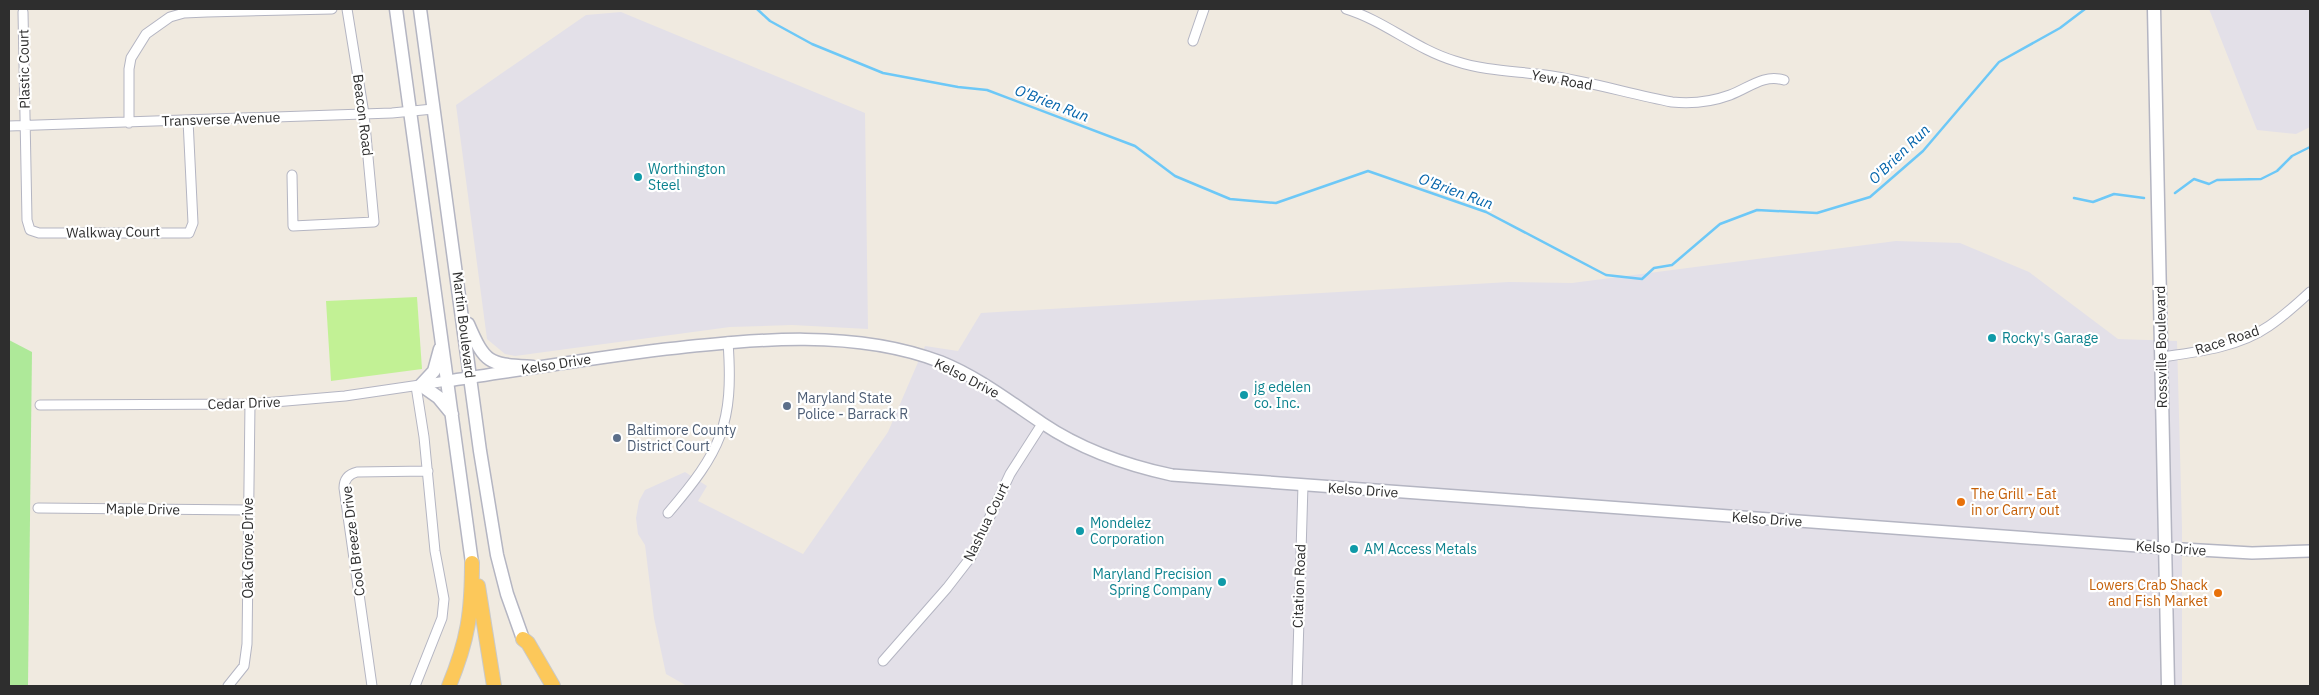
<svg xmlns="http://www.w3.org/2000/svg" width="2319" height="695" font-family="'IBM Plex Sans',sans-serif">
	<rect width="100%" height="100%" fill="#f0eae0"/>
	<path fill="#e3e0e8" d="M2209,9H2310V127L2296,134L2257,130Z
		M621,12L865,113L868,329L792,325L730,327L515,356L505,354L487,339L456,105L586,15Z
		M1896,241L1960,243L2029,272L2118,339L2177,341L2182,527V686H687L666,674L654,618L645,545L638,534L636,518L639,501L645,490L685,472L707,486L698,501L803,554L888,432L925,346L958,351L981,313L1509,282L1572,283Z"/>
	<path fill="#aee999" d="M9,340L32,352L28,686H9Z"/>
	<path fill="#c2f195" d="M417,297L422,369L331,381L326,301Z"/>
	<g fill="none" stroke-linecap="round" stroke-linejoin="round">
		<path stroke="#6dc8f7" stroke-width="2.5" d="M757,9L770,21L812,44L883,73L958,87L987,90L1135,146L1175,176L1230,199L1276,203L1368,171L1486,212L1606,275L1642,279L1654,268L1672,265L1720,224L1757,210L1817,213L1870,197L1923,151L1999,62L2060,28L2085,9
			M2175,193L2194,179L2209,184L2217,180L2261,179L2277,171L2292,156L2310,147
			M2074,198L2093,202L2114,194L2144,198"/>
		<defs>
			<path id="minor" d="M1346,9C1385,21 1415,49 1455,61C1485,71 1515,71 1545,75C1588,81 1630,94 1672,102C1692,104 1711,102 1730,95C1749,88 1763,74 1784,80
				M23,12L27,220L30,230L39,233H189L193,223L188,120
				M1193,41L1204,9
				M129,123V69L131,58L146,34L170,17L184,13L207,12L332,9
				M9,126L392,113L433,109
				M292,175L293,226L374,222L364,114L347,9
				M2162,357C2197,352 2239,347 2269,326C2284,316 2297,304 2310,292
				M40,405L250,404L345,396L447,381
				M38,508L248,510
				M668,513C721,451 734,425 728,342
				M883,661L947,588L971,557L1010,474L1042,424
				M228,686L244,666L247,644L250,404
				M372,686L344,488C344,479 349,474 357,472L428,471
				M415,686L442,618L444,599L435,551L424,437L416,386
				M1297,686L1303,485"/>
			<path id="tertiary" d="M447,381C520,370 593,358 666,349C756,339 855,329 941,362C978,377 1009,401 1042,423C1082,450 1125,465 1172,475L2165,548L2252,553L2310,551"/>
			<path id="secondary" d="M396,9L472,563
				M420,9L480,451L497,555L507,594L523,639
				M2154,9L2168,686
				M468,324C486,366 490,364 533,367
				M440,349L434,371L421,385L438,397L452,414"/>
			<path id="trunk" d="M478,586L494,686
				M523,639L528,643L553,686
				M449,686C468,640 472,612 472,563"/>
		</defs>
		<use href="#minor" stroke="#b4b5c2" stroke-width="11"/>
		<use href="#tertiary" stroke="#b4b5c2" stroke-width="14"/>
		<use href="#secondary" stroke="#b4b5c2" stroke-width="15"/>
		<use href="#trunk" stroke="#c9c9c9" stroke-width="16"/>
		<use href="#minor" stroke="#fff" stroke-width="9"/>
		<use href="#tertiary" stroke="#fff" stroke-width="11"/>
		<use href="#secondary" stroke="#fff" stroke-width="12"/>
		<use href="#trunk" stroke="#fcc85a" stroke-width="14"/>
	</g>
	<g fill="#0f9aa8" stroke="#fff" stroke-width="2">
		<circle cx="638" cy="177" r="5"/>
		<circle cx="1992" cy="338" r="5"/>
		<circle cx="1244" cy="395" r="5"/>
		<circle cx="1080" cy="531" r="5"/>
		<circle cx="1354" cy="549" r="5"/>
		<circle cx="1222" cy="582" r="5"/>
	</g>
	<g fill="#5c6f8a" stroke="#fff" stroke-width="2">
		<circle cx="787" cy="406" r="5"/>
		<circle cx="617" cy="438" r="5"/>
	</g>
	<g fill="#e8710a" stroke="#fff" stroke-width="2">
		<circle cx="1961" cy="502" r="5"/>
		<circle cx="2218" cy="593" r="5"/>
	</g>
	<g text-anchor="middle" dominant-baseline="central" stroke-width="4.5" stroke-linejoin="round" paint-order="stroke">
		<g font-size="14" fill="#2e2e2e" stroke="#fff">
			<text transform="translate(24 69) rotate(-91)">Plastic Court</text>
			<text transform="translate(1562 80) rotate(10)">Yew Road</text>
			<text transform="translate(363 115) rotate(83)">Beacon Road</text>
			<text transform="translate(221 119) rotate(-2)">Transverse Avenue</text>
			<text transform="translate(113 232) rotate(-1)">Walkway Court</text>
			<text transform="translate(464 325) rotate(83)">Martin Boulevard</text>
			<text transform="translate(2227 340) rotate(-18)">Race Road</text>
			<text transform="translate(2161 347) rotate(-91)">Rossville Boulevard</text>
			<text transform="translate(556 364) rotate(-9)">Kelso Drive</text>
			<text transform="translate(967 378) rotate(27)">Kelso Drive</text>
			<text transform="translate(244 403) rotate(-2)">Cedar Drive</text>
			<text transform="translate(1363 490) rotate(4)">Kelso Drive</text>
			<text transform="translate(143 509) rotate(1)">Maple Drive</text>
			<text transform="translate(1767 519) rotate(4)">Kelso Drive</text>
			<text transform="translate(986 522) rotate(-64)">Nashua Court</text>
			<text transform="translate(353 541) rotate(-97)">Cool Breeze Drive</text>
			<text transform="translate(248 548) rotate(-90)">Oak Grove Drive</text>
			<text transform="translate(2171 548) rotate(4)">Kelso Drive</text>
			<text transform="translate(1299 586) rotate(-88)">Citation Road</text>
		</g>
		<g font-size="14" fill="#0d838f" stroke="#fff" text-anchor="start">
			<text x="648" y="169">Worthington<tspan x="648" dy="16">Steel</tspan></text>
			<text x="2002" y="338">Rocky's Garage</text>
			<text x="1254" y="387">jg edelen<tspan x="1254" dy="16">co. Inc.</tspan></text>
			<text x="1090" y="523">Mondelez<tspan x="1090" dy="16">Corporation</tspan></text>
			<text x="1364" y="549">AM Access Metals</text>
			<text x="1212" y="574" text-anchor="end">Maryland Precision<tspan x="1212" dy="16">Spring Company</tspan></text>
		</g>
		<g font-size="14" fill="#4e5e75" stroke="#fff" text-anchor="start">
			<text x="797" y="398">Maryland State<tspan x="797" dy="16">Police - Barrack R</tspan></text>
			<text x="627" y="430">Baltimore County<tspan x="627" dy="16">District Court</tspan></text>
		</g>
		<g font-size="14" fill="#c56008" stroke="#fff" text-anchor="start">
			<text x="1971" y="494">The Grill - Eat<tspan x="1971" dy="16">in or Carry out</tspan></text>
			<text x="2208" y="585" text-anchor="end">Lowers Crab Shack<tspan x="2208" dy="16">and Fish Market</tspan></text>
		</g>
		<g font-size="15" font-style="italic" fill="#0464ab" stroke="#fff">
			<text transform="translate(1052 103) rotate(21)">O'Brien Run</text>
			<text transform="translate(1899 154) rotate(-44)">O'Brien Run</text>
			<text transform="translate(1456 191) rotate(20)">O'Brien Run</text>
		</g>
	</g>
	<rect width="2319" height="695" fill="none" stroke="#2e2e2e" stroke-width="20"/>
</svg>
